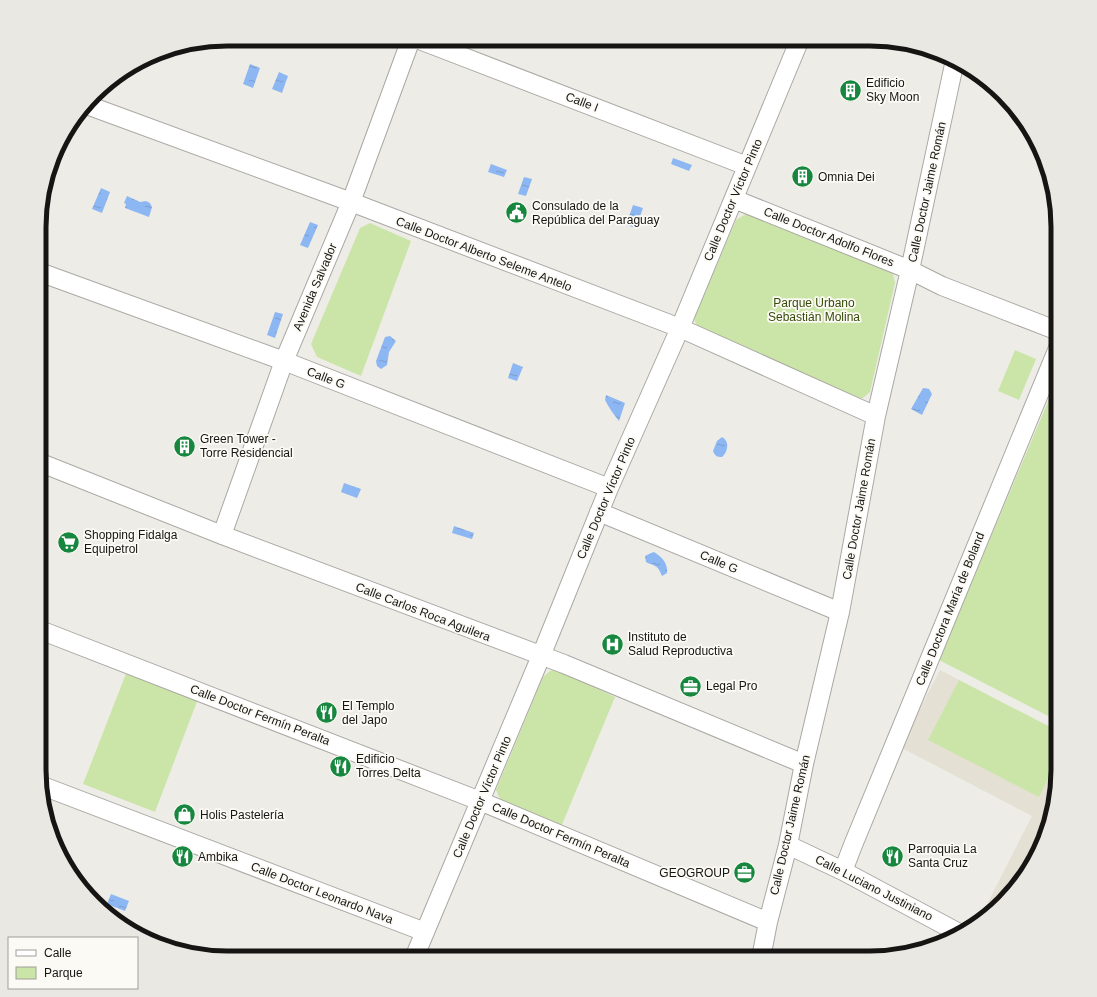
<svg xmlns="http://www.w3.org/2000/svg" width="1097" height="997" font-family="Arial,sans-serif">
	<defs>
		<pattern id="water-ripples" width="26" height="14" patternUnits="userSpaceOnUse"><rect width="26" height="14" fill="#8db7f2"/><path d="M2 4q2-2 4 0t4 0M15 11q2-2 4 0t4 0" fill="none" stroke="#799ccf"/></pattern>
	</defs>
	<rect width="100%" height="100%" fill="#eeece7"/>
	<path fill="#e5e0d4" d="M940,670L1058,732V770L1039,853L994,911L990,914L984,910L1032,816L900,747Z"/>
	<path fill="#cbe5a8" d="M750,214L889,270L893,274L895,283L870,392L863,398L855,399L697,326L694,319L736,220L744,215Z
		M370,223L411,241L361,376L317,357L311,344L360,228Z
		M1015,350L1036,359L1019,400L998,391Z
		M1058,378V721L939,660Z
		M556,669L615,697L561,827L504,802L499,797L496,790L543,677L550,671Z
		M127,671L198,699L155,812L83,784Z
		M959,680L1058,731V759L1039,797L928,740Z"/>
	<path fill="url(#water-ripples)" d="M250,64L260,68L253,88L243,84Z
		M279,72L288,76L282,93L272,89Z
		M673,158L692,165L689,171L671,164Z
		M491,164L507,170L504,177L488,172Z
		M524,177L532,179L526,196L518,194Z
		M101,188L110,192L102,213L92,209Z
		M127,196L140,202L146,201L150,203L152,207L149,217L125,208L126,204L124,203Z
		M633,205L643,208L636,228L626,225Z
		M310,222L318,225L308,248L300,245Z
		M275,312L283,314L275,338L267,335Z
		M390,336L396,341L389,352L387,365L381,369L377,366L376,361L385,337Z
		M513,363L523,367L517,381L508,378Z
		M923,388L929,389L932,394L922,415L911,409Z
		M606,395L625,403L619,421C614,415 609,408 605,400Z
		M722,437C730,441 728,452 722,457C717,457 715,456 713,451L717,441Z
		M344,483L361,489L357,498L341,492Z
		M454,526L474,533L472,539L452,533Z
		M654,552C662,557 668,563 667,573L662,576C660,572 659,568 655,566C652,564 649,564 646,562L645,556L651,553Z
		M111,894L129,901L125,911L107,904Z"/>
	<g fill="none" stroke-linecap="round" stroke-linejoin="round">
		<defs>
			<path id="minor" d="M417,39L747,166
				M87,105L351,202L680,328L876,416
				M734,199L910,270L942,286L1058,331
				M42,273L284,361L609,488
				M41,463L222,535L564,664L804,764
				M599,512L840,612
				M222,535L284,361L351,202L411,39
				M40,630L480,801L768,922
				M40,785L425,932
				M788,845L843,871L959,933
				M843,871L853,845L1058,348
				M414,958L541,656L609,488L680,328L800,39
				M761,958L768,922L788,845L804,764L840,612L876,416L910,270L955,60"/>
		</defs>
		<use href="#minor" stroke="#aaa8a3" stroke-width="20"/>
		<use href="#minor" stroke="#fff" stroke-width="18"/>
	</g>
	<defs>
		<symbol id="building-disc" viewBox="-11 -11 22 22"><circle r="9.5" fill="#17863e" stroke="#fcfaf4"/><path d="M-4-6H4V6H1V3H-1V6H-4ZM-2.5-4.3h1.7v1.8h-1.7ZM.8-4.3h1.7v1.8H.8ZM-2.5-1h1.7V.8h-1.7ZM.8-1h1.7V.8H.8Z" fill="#fff"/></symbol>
		<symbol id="civic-disc" viewBox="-11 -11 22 22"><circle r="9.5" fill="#17863e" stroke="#fcfaf4"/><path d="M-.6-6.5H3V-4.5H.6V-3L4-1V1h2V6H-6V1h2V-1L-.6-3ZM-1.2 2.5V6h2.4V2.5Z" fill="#fff"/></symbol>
		<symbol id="supermarket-disc" viewBox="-11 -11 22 22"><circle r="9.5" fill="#17863e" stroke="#fcfaf4"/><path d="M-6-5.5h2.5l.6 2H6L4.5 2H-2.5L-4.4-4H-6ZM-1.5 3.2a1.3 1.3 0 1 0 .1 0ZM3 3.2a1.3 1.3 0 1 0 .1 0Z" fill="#fff"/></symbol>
		<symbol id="hospital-disc" viewBox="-11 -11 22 22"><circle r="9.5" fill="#17863e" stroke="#fcfaf4"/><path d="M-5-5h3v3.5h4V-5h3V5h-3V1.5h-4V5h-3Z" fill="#fff"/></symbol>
		<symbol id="office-disc" viewBox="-11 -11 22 22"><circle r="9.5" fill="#17863e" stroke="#fcfaf4"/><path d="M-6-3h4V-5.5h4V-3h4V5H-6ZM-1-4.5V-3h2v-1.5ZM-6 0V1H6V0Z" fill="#fff"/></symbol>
		<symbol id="restaurant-disc" viewBox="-11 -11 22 22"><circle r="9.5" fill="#17863e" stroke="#fcfaf4"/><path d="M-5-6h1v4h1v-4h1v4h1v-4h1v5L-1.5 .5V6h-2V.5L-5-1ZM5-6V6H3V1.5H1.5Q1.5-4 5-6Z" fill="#fff"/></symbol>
		<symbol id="shop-disc" viewBox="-11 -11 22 22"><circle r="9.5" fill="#17863e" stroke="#fcfaf4"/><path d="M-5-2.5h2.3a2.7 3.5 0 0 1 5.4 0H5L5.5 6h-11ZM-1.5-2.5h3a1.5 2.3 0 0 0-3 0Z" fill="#fff"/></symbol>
	</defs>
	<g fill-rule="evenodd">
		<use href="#building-disc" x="838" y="78" width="25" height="25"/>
		<use href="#building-disc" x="790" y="164" width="25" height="25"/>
		<use href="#civic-disc" x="504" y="200" width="25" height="25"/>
		<use href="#building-disc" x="172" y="434" width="25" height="25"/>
		<use href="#supermarket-disc" x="56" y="530" width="25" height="25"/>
		<use href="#hospital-disc" x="600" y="632" width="25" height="25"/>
		<use href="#office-disc" x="678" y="674" width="25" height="25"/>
		<use href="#restaurant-disc" x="314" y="700" width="25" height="25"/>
		<use href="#restaurant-disc" x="328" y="754" width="25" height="25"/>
		<use href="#shop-disc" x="172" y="802" width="25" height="25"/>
		<use href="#restaurant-disc" x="880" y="844" width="25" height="25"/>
		<use href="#restaurant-disc" x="170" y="844" width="25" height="25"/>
		<use href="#office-disc" x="732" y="860" width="25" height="25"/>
	</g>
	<g text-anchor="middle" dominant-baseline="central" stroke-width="3.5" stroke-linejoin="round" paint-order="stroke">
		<g font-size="12" fill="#161513" stroke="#fcfaf4" text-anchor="start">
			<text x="866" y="83">Edificio<tspan x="866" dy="14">Sky Moon</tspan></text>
			<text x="818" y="177">Omnia Dei</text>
			<text x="532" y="206">Consulado de la<tspan x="532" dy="14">República del Paraguay</tspan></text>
			<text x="200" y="439">Green Tower -<tspan x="200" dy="14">Torre Residencial</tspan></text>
			<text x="84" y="535">Shopping Fidalga<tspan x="84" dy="14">Equipetrol</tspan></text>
			<text x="628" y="637">Instituto de<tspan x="628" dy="14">Salud Reproductiva</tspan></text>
			<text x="706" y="686">Legal Pro</text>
			<text x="342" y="706">El Templo<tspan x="342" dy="14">del Japo</tspan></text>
			<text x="356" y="759">Edificio<tspan x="356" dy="14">Torres Delta</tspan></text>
			<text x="200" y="815">Holis Pastelería</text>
			<text x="908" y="849">Parroquia La<tspan x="908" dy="14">Santa Cruz</tspan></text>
			<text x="198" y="857">Ambika</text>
			<text x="730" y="873" text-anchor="end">GEOGROUP</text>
		</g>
		<g font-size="12" fill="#161513" stroke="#fcfaf4">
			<text transform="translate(582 102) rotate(21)">Calle I</text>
			<text transform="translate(927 192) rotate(-78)">Calle Doctor Jaime Román</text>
			<text transform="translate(733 200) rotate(-67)">Calle Doctor Víctor Pinto</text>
			<text transform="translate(829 237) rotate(22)">Calle Doctor Adolfo Flores</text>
			<text transform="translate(484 254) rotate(21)">Calle Doctor Alberto Seleme Antelo</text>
			<text transform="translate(315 287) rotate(-67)">Avenida Salvador</text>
			<text transform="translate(326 378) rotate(21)">Calle G</text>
			<text transform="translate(606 498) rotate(-67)">Calle Doctor Víctor Pinto</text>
			<text transform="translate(859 509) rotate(-80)">Calle Doctor Jaime Román</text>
			<text transform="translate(719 562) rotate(23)">Calle G</text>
			<text transform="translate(950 609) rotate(-68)">Calle Doctora María de Boland</text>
			<text transform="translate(423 612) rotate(21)">Calle Carlos Roca Aguilera</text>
			<text transform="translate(260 715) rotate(21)">Calle Doctor Fermín Peralta</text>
			<text transform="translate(482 797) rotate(-67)">Calle Doctor Víctor Pinto</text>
			<text transform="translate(790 825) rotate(-77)">Calle Doctor Jaime Román</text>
			<text transform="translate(561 835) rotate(23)">Calle Doctor Fermín Peralta</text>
			<text transform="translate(874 888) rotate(27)">Calle Luciano Justiniano</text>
			<text transform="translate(322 893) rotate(21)">Calle Doctor Leonardo Nava</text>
		</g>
		<g font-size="12" fill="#364b0a" stroke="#fcfaf4">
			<text x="814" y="303">Parque Urbano<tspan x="814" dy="14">Sebastián Molina</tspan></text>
		</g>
	</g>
	<path d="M0 0H1097V997H0ZM227 46H870A181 181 0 0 1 1051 227V770A181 181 0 0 1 870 951H227A181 181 0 0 1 46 770V227A181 181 0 0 1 227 46Z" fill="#eae8e2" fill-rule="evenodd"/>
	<path fill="none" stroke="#161513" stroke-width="5" d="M227 46H870A181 181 0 0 1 1051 227V770A181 181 0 0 1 870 951H227A181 181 0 0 1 46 770V227A181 181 0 0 1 227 46Z"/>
	<rect x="8" y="937" width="130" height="52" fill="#fcfaf4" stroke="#a09e9a"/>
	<rect x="16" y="950" width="20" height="6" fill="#ffffff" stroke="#a09e9a"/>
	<text x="44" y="957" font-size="12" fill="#161513">Calle</text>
	<rect x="16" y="967" width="20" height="12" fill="#cbe5a8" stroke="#a09e9a"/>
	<text x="44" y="977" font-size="12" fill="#161513">Parque</text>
</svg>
